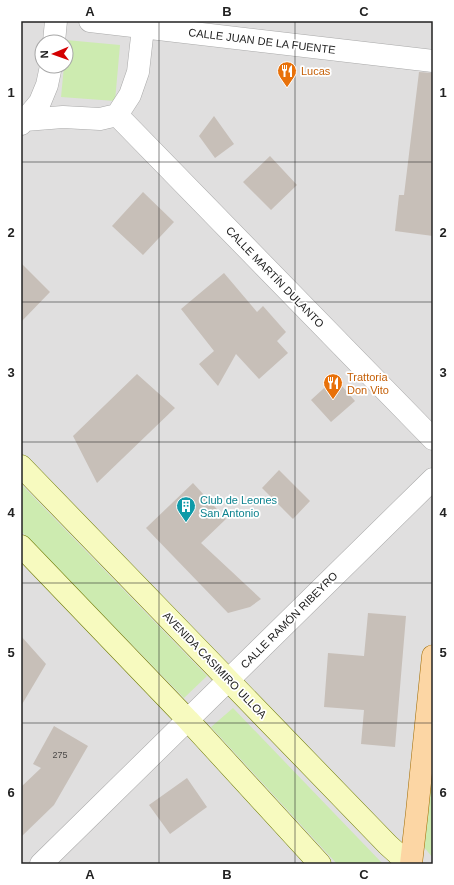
<svg xmlns="http://www.w3.org/2000/svg" width="454" height="885" font-family="Helvetica,sans-serif">
	<rect width="100%" height="100%" fill="#f2efe9"/>
	<path fill="#e0dfdf" fill-rule="evenodd" d="M21,21H433V864H21ZM42,42H66V66H42Z"/>
	<path fill="#cdebb0" d="M66,40L120,45L115,101L61,97L64,66H66Z
		M21,484L207,676L184,698L21,531Z
		M233,708L383,864H337L211,727Z
		M433,755V858L423,846Z"/>
	<path fill="#c7bfb8" d="M419,72L433,73V236L395,231L399,195H404Z
		M214,116L234,144L215,158L199,136Z
		M270,156L297,185L271,210L243,182Z
		M143,192L174,222L143,255L112,226Z
		M21,263L50,292L21,322Z
		M224,273L257,312L263,306L286,332L277,341L288,353L259,379L236,354L218,386L199,364L214,351L181,309Z
		M137,374L175,408L97,483L73,436Z
		M335,378L355,401L331,422L311,400Z
		M279,470L310,501L293,519L262,488Z
		M193,483L226,519L201,543L261,599L250,607L228,613L146,528Z
		M368,613L406,616L395,747L361,744L364,710L324,707L328,653L364,656Z
		M21,636L46,664L21,706Z
		M54,726L88,746L54,805L21,837V787L41,768L33,764Z
		M187,778L207,807L170,834L149,805Z"/>
	<g fill="none" stroke-linecap="round" stroke-linejoin="round">
		<defs>
			<path id="street" d="M90,21L433,61
				M54,42L56,21
				M117,115L433,439
				M25,120L63,117L100,119L117,115L130,95L138,72L143,28
				M21,124L25,120L40,102L47,85L51,66
				M41,864L433,479"/>
			<path id="secondary" d="M21,466L388,845L409,864
				M21,546L188,720L320,864"/>
			<path id="primary" d="M411,864L417,812L433,656"/>
		</defs>
		<use href="#street" stroke="#a9a9a9" stroke-width="23"/>
		<use href="#secondary" stroke="#707d05" stroke-width="23"/>
		<use href="#primary" stroke="#a06b00" stroke-width="23"/>
		<use href="#street" stroke="#fff" stroke-width="22"/>
		<use href="#secondary" stroke="#f7fabf" stroke-width="22"/>
		<use href="#primary" stroke="#fcd6a4" stroke-width="22"/>
	</g>
	<path fill="none" stroke="#222" stroke-width="1" stroke-opacity="0.55" d="M159,21V864M295,21V864M21,162H433M21,302H433M21,442H433M21,583H433M21,723H433"/>
	<defs>
		<symbol id="restaurant-pin" viewBox="-11 -11 22 30"><path d="M0 17L-7.5 6A9.5 9.5 0 1 1 7.5 6Z" fill="#e8710a" stroke="#fff"/><path d="M-5-6h1v4h1v-4h1v4h1v-4h1v5L-1.5 .5V6h-2V.5L-5-1ZM5-6V6H3V1.5H1.5Q1.5-4 5-6Z" fill="#fff"/></symbol>
		<symbol id="building-pin" viewBox="-11 -11 22 30"><path d="M0 17L-7.5 6A9.5 9.5 0 1 1 7.5 6Z" fill="#0f9aa8" stroke="#fff"/><path d="M-4-6H4V6H1V3H-1V6H-4ZM-2.5-4.3h1.7v1.8h-1.7ZM.8-4.3h1.7v1.8H.8ZM-2.5-1h1.7V.8h-1.7ZM.8-1h1.7V.8H.8Z" fill="#fff"/></symbol>
	</defs>
	<g fill-rule="evenodd">
		<use href="#restaurant-pin" x="276" y="60" width="22" height="30"/>
		<use href="#restaurant-pin" x="322" y="372" width="22" height="30"/>
		<use href="#building-pin" x="175" y="495" width="22" height="30"/>
	</g>
	<g text-anchor="middle" dominant-baseline="central" stroke-width="3.5" stroke-linejoin="round" paint-order="stroke">
		<g font-size="9" fill="#4b4948">
			<text x="60" y="755">275</text>
		</g>
		<g font-size="11" fill="#222" stroke="#fff">
			<text transform="translate(262 41) rotate(7)">CALLE JUAN DE LA FUENTE</text>
			<text transform="translate(275 277) rotate(46)">CALLE MARTÍN DULANTO</text>
			<text transform="translate(289 620) rotate(-45)">CALLE RAMÓN RIBEYRO</text>
			<text transform="translate(215 665) rotate(46)">AVENIDA CASIMIRO ULLOA</text>
		</g>
		<g font-size="11" fill="#c56008" stroke="#fff" text-anchor="start">
			<text x="301" y="71">Lucas</text>
			<text x="347" y="377">Trattoria<tspan x="347" dy="13">Don Vito</tspan></text>
		</g>
		<g font-size="11" fill="#0d838f" stroke="#fff" text-anchor="start">
			<text x="200" y="500">Club de Leones<tspan x="200" dy="13">San Antonio</tspan></text>
		</g>
	</g>
	<rect width="454" height="885" fill="none" stroke="#ffffff" stroke-width="44"/>
	<g transform="translate(54 54) rotate(268)"><circle r="19" fill="#ffffff" stroke="#a7a7a7"/>
	<path d="M0-3L7 15L0 10L-7 15Z" fill="#d40000"/>
	<text y="-6" font-size="11" font-weight="bold" text-anchor="middle" fill="#222222">N</text>
	</g>
	<rect x="22" y="22" width="410" height="841" fill="none" stroke="#222" stroke-width="1.5"/>
	<g font-size="13" text-anchor="middle" font-weight="bold" fill="#222">
		<text x="90" y="16">A</text>
		<text x="227" y="16">B</text>
		<text x="364" y="16">C</text>
		<text x="11" y="97">1</text>
		<text x="443" y="97">1</text>
		<text x="11" y="237">2</text>
		<text x="443" y="237">2</text>
		<text x="11" y="377">3</text>
		<text x="443" y="377">3</text>
		<text x="11" y="517">4</text>
		<text x="443" y="517">4</text>
		<text x="11" y="657">5</text>
		<text x="443" y="657">5</text>
		<text x="11" y="797">6</text>
		<text x="443" y="797">6</text>
		<text x="90" y="879">A</text>
		<text x="227" y="879">B</text>
		<text x="364" y="879">C</text>
	</g>
</svg>
